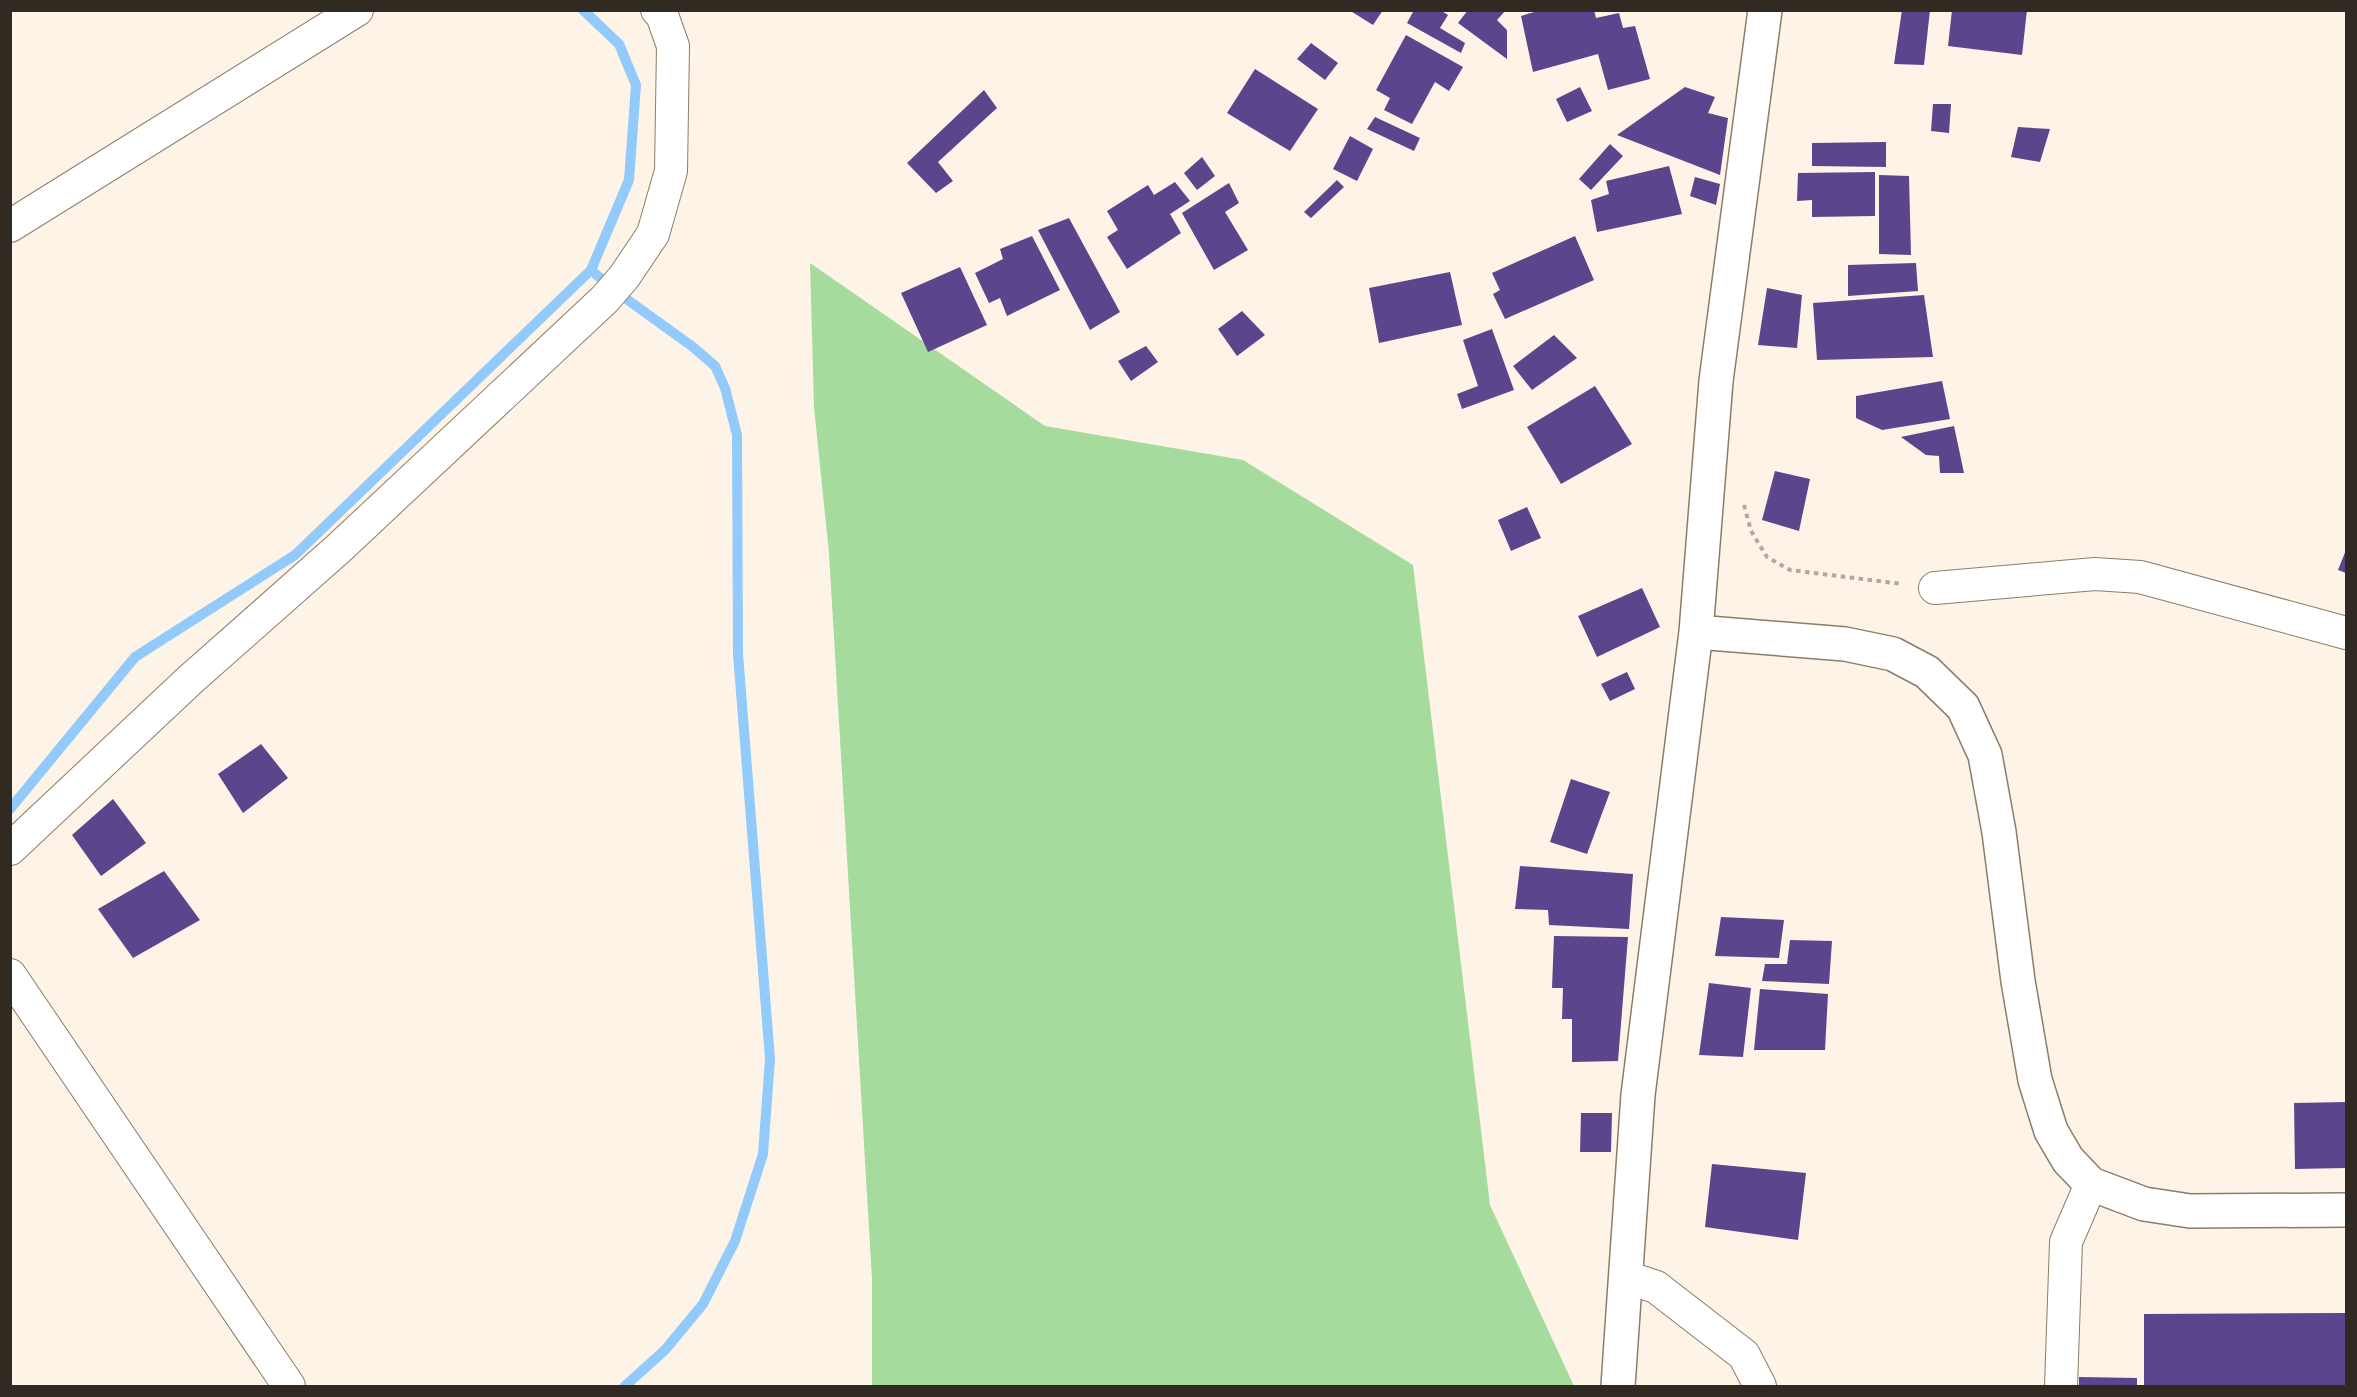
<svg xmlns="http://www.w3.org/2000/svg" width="2357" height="1397" font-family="Literata,serif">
	<rect width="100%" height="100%" fill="#fef3e7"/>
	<path fill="#a5db9c" d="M810,263L1045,426L1243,460L1413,565L1490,1205L1574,1386H872V1279L829,553L814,407Z"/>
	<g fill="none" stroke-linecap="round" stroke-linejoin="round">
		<path stroke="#92cafc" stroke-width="10" d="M591,270L614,290L693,347L715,366L725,388L737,435L738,654L770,1059L763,1154L735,1241L703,1304L665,1350L625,1386
			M10,809L135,657L295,555L591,270L629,180L636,85L619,44L583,10"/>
	</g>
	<path fill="#5b458c" d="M1349,10H1383L1373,25Z
		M1414,10H1440L1448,15L1440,28L1465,43L1461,53L1407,23Z
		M1468,10H1506L1497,20L1507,30V59L1458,23Z
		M1541,10H1594L1596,18L1619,13L1623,28L1635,26L1650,79L1608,90L1598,54L1533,72L1521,16Z
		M1902,10H1930L1924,65L1894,64Z
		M1952,10H2027L2022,55L1948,46Z
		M1406,35L1463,67L1449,91L1435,82L1412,124L1384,110L1390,98L1376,90Z
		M1311,43L1338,63L1325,80L1297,59Z
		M1255,69L1318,109L1290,151L1227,113Z
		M1580,87L1592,111L1567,122L1556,99Z
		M1685,87L1715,97L1708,113L1728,118L1720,175L1617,135Z
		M984,90L997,108L938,162L953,181L936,193L907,163Z
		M1933,104H1951L1949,133L1931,131Z
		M1375,117L1420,138L1414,151L1367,129Z
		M2018,127L2050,129L2040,162L2011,157Z
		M1350,136L1373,149L1357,181L1333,169Z
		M1886,142V167L1812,166V143Z
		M1610,144L1623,156L1591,190L1579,179Z
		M1202,157L1215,176L1197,190L1184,173Z
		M1669,166L1682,214L1597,232L1591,200L1609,194L1606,181Z
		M1875,172V216L1812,217V200L1797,201L1798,173Z
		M1879,175L1909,176L1911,255L1879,254Z
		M1695,177L1720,184L1716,205L1690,196Z
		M1337,180L1344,187L1311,218L1304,212Z
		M1175,182L1190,201L1170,214L1181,233L1127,269L1107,237L1118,230L1107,211L1148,185L1154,195Z
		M1229,183L1239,203L1225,212L1248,250L1214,270L1182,213Z
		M1069,218L1120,312L1090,330L1038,230Z
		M1032,236L1060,290L1007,316L1000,298L989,303L975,273L1003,259L1000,249Z
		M1575,236L1594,280L1505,319L1493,294L1500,290L1492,273Z
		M1916,263L1918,291L1848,296V265Z
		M960,267L987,325L928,352L901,293Z
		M1450,272L1462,325L1379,343L1369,288Z
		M1767,288L1802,295L1797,348L1758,345Z
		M1924,295L1933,357L1817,360L1813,303Z
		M1242,311L1265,335L1237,356L1218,329Z
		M1492,329L1514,390L1462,409L1457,394L1478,386L1463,340Z
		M1554,335L1577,358L1532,390L1513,366Z
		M1146,346L1158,362L1131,381L1118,361Z
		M1942,381L1950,419L1882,430L1856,418V396Z
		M1595,386L1632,444L1561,484L1527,427Z
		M1954,426L1964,473H1940L1939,456L1926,455L1901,437Z
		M1775,471L1810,479L1799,531L1762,520Z
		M1527,507L1541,538L1511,551L1498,520Z
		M2346,550V573L2338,570Z
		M1642,588L1660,627L1597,657L1578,616Z
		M1627,672L1635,689L1610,701L1601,684Z
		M261,744L288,778L243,813L218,774Z
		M1571,779L1610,792L1587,854L1550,842Z
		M113,799L146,843L101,876L72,835Z
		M1520,866L1633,874L1629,929L1549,925L1548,910L1515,909Z
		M164,871L200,920L133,958L98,909Z
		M1721,917L1784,920L1779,958L1715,956Z
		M1554,936L1628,937L1618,1061L1572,1062V1019H1562L1563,988H1552Z
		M1790,940L1832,941L1829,984L1762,981L1765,964H1787Z
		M1709,983L1751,988L1743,1057L1699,1055Z
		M1760,989L1828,994L1825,1050H1754Z
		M2346,1102V1168L2295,1169L2294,1103Z
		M1581,1113H1612L1611,1152H1580Z
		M1712,1164L1806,1173L1798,1240L1705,1227Z
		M2346,1313V1386H2144V1314Z
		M2079,1377L2137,1378V1386H2079Z"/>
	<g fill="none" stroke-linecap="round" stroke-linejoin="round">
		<defs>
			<path id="minor" d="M10,226L357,10
				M1935,588L2095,574L2140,577L2346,633
				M10,849L191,679L338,549L605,299L624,277L653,234L671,171L673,46L662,15L657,10
				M10,975L289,1386
				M1626,1277L1656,1287L1744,1355L1760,1386
				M2061,1386L2066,1242L2091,1184"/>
			<path id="tertiary" d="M1696,632L1845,644L1893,654L1927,672L1963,707L1985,755L1999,832L2018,981L2035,1080L2051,1131L2068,1160L2091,1184L2144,1204L2190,1211L2346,1210
				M1618,1386L1638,1095L1696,632L1716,381L1765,10"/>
		</defs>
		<use href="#minor" stroke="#8d7c6b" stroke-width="34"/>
		<use href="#tertiary" stroke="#8d7c6b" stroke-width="36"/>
		<path stroke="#b2a89e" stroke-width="4" stroke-dasharray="4.5 4.5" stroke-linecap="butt" d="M1744,505L1751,531L1767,557L1790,570L1902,584"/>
		<use href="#minor" stroke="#fff" stroke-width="32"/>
		<use href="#tertiary" stroke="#fff" stroke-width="33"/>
	</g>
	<rect width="2357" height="1397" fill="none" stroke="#312a23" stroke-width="24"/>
</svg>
